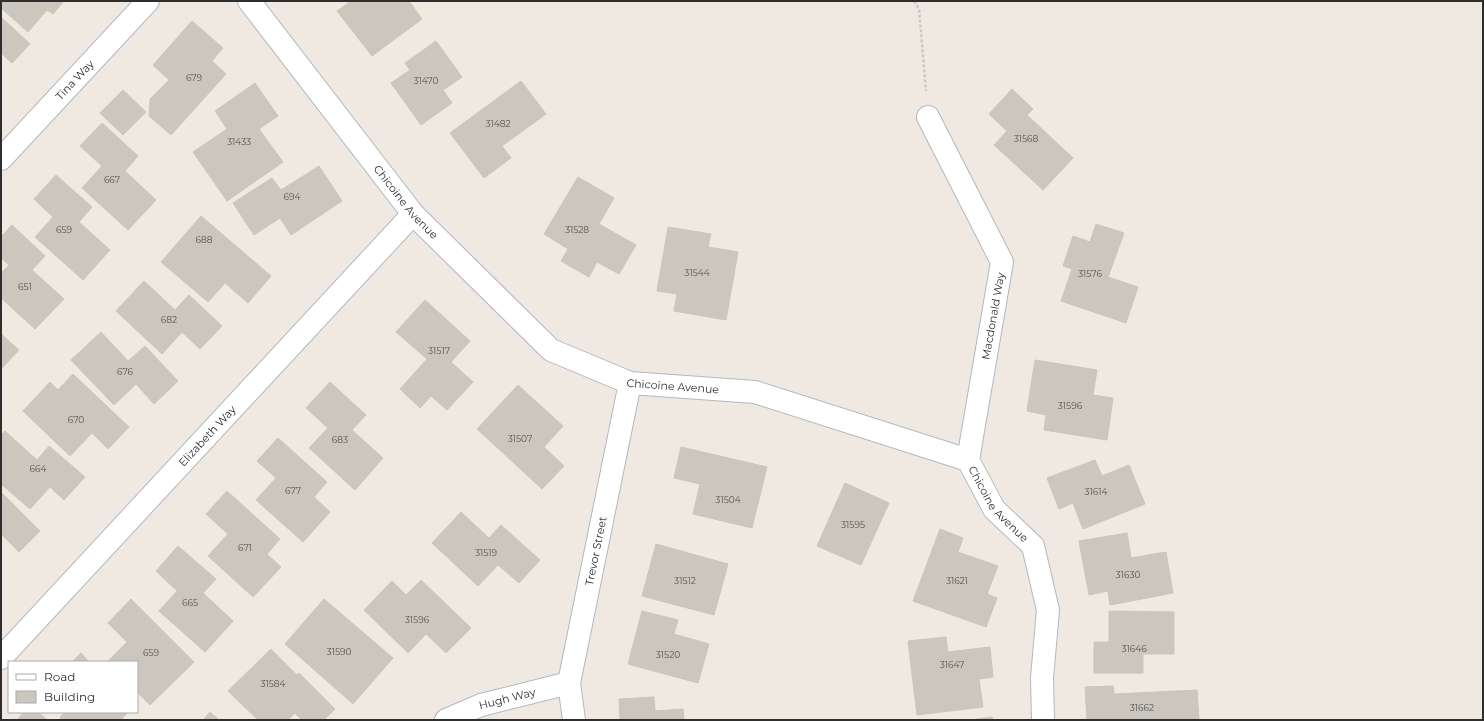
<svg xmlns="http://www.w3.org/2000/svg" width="1484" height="721" font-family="Montserrat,sans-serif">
	<rect width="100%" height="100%" fill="#efe9e1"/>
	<path fill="#cbc7bf" stroke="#cbc5ba" d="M1,1H64L53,14L47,10L28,32L1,8Z
		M351,1H409L422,19L372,56L337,11Z
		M1,17L30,44L12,63L1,53Z
		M192,21L223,48L212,61L226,74L171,135L149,116L150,99L169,80L153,65Z
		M436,41L462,77L443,90L452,103L421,125L391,83L410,70L405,63Z
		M521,81L546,114L502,146L511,158L484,178L450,133Z
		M255,83L278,116L259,129L283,162L227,201L193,152L227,129L215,111Z
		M1012,89L1033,109L1027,115L1073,158L1043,190L994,145L1007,131L989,114Z
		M123,90L146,112L123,135L100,113Z
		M102,123L138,156L125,171L156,200L128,230L82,188L102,166L80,146Z
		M319,166L342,201L291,235L280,218L254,235L233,203L272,178L281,190Z
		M56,175L92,207L79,222L110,250L83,280L35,237L53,217L34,199Z
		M578,177L614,198L599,224L636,245L619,274L597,262L589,277L561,261L568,249L544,234Z
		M201,216L271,276L248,303L225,283L208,302L161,262Z
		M1096,224L1124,233L1108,277L1138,287L1126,323L1061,301L1072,269L1063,266L1073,236L1090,242Z
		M12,225L45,256L32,270L64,299L35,329L1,298V273L9,265L1,258V237Z
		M668,227L711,234L708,247L738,252L726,320L674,311L677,294L657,291Z
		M144,281L175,310L189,295L222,326L200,349L182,332L162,354L116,311Z
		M425,300L470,341L451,362L473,382L447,410L431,396L420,408L400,389L427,359L396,332Z
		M101,332L128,361L145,346L178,381L154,404L136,384L114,405L71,360Z
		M1,334L19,350L1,369Z
		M1035,360L1097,370L1093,395L1113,398L1107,440L1044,430L1046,415L1027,411Z
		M73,374L129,427L108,449L92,433L70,456L23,411L50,382L58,390Z
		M330,382L366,415L352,430L383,458L355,490L309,448L328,428L306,408Z
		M518,385L563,426L544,447L564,466L542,489L477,429Z
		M5,431L37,460L49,446L85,477L64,500L50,487L30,509L1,484V435Z
		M278,438L327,482L314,497L330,512L303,542L256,500L276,478L257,461Z
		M681,447L767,467L752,528L693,514L700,484L674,478Z
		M1095,460L1102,476L1129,465L1145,504L1083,529L1073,503L1059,509L1047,478Z
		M845,483L889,503L861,565L817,546Z
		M227,491L280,539L267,554L281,567L253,597L208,556L228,534L206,514Z
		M1,492L40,531L19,552L1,534Z
		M461,512L489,538L501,525L540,560L519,583L498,565L478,586L432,543Z
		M940,529L963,538L958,552L998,566L987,594L997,598L986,627L913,601Z
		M1127,533L1131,558L1166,552L1173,593L1110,605L1108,591L1089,595L1079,541Z
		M656,544L728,564L714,615L642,596Z
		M178,546L216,579L203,593L233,621L205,652L159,611L177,591L156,571Z
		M421,580L471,628L446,653L426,634L408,653L364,610L392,581L406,595Z
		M131,599L194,662L150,705L137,692V662H107L127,642L108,623Z
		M324,599L393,658L353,704L285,644Z
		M642,611L678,620L674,634L709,644L698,683L628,664Z
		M1109,611L1174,612V654H1143V673H1094V642H1109Z
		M946,637L948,652L990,647L993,677L979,679L983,707L917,715L908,641Z
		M271,649L297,675L299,673L335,709L324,720H302L295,713L288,720H258L228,691Z
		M81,653L89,662H72Z
		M1113,686L1114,694L1197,690L1199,720H1087L1085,687Z
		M654,697L655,711L683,709L684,720H620L619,699Z
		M24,712H38L47,720H17Z
		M65,712H128L122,718L124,720H62L60,717Z
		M210,712L219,720H203Z
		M992,717L993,720H969Z"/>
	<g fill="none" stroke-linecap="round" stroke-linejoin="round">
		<defs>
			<g id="minor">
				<path id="s1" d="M249,1L413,214L551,350L630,383L755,392L968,460L994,509L1033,546L1048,610L1042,678L1043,720"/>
				<path d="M928,117L1002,262L968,460"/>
				<path id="s2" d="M1,159L148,1"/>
				<path id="s3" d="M1,658L413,214"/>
				<path id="s4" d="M446,720L481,705L569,683"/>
				<path id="s5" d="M574,720L569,683L630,383"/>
			</g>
		</defs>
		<use href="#minor" stroke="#b4b7c1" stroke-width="24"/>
		<path stroke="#c9c9c9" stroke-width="2.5" stroke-dasharray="3 2" stroke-linecap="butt" d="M914,1L919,9L926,91"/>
		<use href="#minor" stroke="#fff" stroke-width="22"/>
	</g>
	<g text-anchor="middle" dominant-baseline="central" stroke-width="4" stroke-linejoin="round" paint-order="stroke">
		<g font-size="9" fill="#555452">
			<text x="194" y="77">679</text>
			<text x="426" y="80">31470</text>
			<text x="498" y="123">31482</text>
			<text x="1026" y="138">31568</text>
			<text x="239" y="141">31433</text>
			<text x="112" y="179">667</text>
			<text x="292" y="196">694</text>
			<text x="64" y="229">659</text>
			<text x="577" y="229">31528</text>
			<text x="204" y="239">688</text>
			<text x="697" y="272">31544</text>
			<text x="1090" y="273">31576</text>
			<text x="25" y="286">651</text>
			<text x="169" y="319">682</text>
			<text x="439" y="350">31517</text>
			<text x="125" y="371">676</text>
			<text x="1070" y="405">31596</text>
			<text x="76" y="419">670</text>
			<text x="520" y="438">31507</text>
			<text x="340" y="439">683</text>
			<text x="38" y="468">664</text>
			<text x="293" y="490">677</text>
			<text x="1096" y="491">31614</text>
			<text x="728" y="499">31504</text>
			<text x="853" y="524">31595</text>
			<text x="245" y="547">671</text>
			<text x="486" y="552">31519</text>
			<text x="1128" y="574">31630</text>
			<text x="685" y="580">31512</text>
			<text x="957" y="580">31621</text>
			<text x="190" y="602">665</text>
			<text x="417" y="619">31596</text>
			<text x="1134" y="648">31646</text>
			<text x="339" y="651">31590</text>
			<text x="151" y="652">659</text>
			<text x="668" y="654">31520</text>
			<text x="952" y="664">31647</text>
			<text x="273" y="683">31584</text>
			<text x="1142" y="707">31662</text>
		</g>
		<g font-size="11" fill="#2e2e2e" stroke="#fff">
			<text stroke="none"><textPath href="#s2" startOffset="108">Tina Way</textPath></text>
			<text stroke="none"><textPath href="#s1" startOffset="255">Chicoine Avenue</textPath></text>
			<text transform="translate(993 316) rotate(-80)">Macdonald Way</text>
			<text stroke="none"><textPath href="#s1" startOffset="591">Chicoine Avenue</textPath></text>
			<text stroke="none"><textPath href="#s3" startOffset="303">Elizabeth Way</textPath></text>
			<text stroke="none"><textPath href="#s1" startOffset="951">Chicoine Avenue</textPath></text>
			<text stroke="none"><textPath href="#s5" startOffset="172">Trevor Street</textPath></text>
			<text stroke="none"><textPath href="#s4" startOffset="65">Hugh Way</textPath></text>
		</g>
	</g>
	<rect width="1484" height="721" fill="none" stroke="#2e2e2e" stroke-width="4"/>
	<rect x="8" y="661" width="130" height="52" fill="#ffffff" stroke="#ababab"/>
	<rect x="16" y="674" width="20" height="6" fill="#ffffff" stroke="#ababab"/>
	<text x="44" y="681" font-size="12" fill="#2e2e2e">Road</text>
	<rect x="16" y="691" width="20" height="12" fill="#cbc7bf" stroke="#ababab"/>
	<text x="44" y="701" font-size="12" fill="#2e2e2e">Building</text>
</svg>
